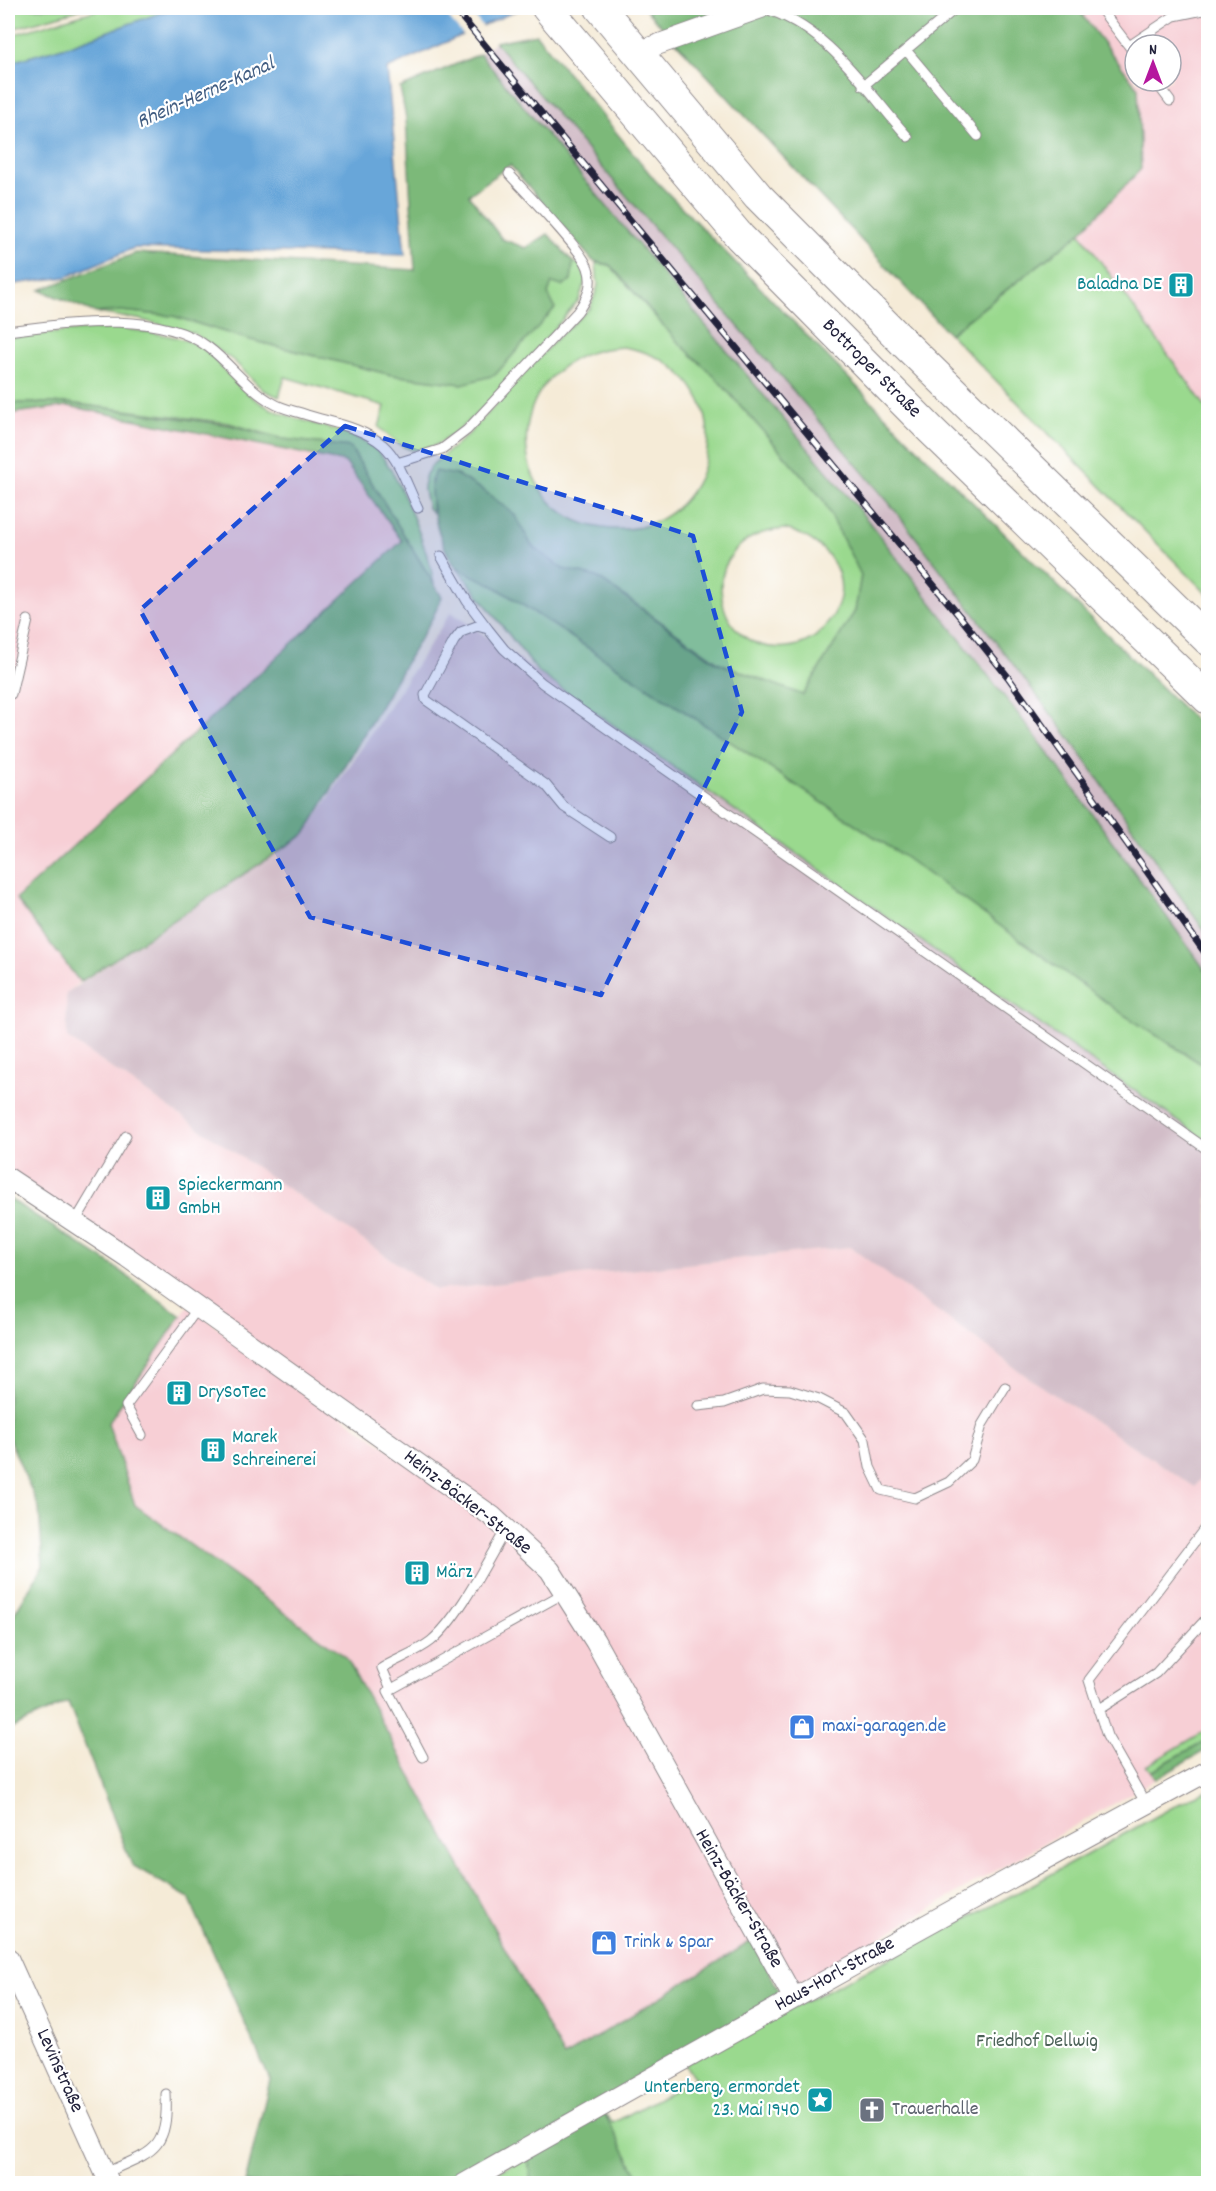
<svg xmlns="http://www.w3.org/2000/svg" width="1216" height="2191" font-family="Dekko,sans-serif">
	<rect width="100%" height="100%" fill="#fff"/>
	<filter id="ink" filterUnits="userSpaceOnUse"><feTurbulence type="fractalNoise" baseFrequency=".0167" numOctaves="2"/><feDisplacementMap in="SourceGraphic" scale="12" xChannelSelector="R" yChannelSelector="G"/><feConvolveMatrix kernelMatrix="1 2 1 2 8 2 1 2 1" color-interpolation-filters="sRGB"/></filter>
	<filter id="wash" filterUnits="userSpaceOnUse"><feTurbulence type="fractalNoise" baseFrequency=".008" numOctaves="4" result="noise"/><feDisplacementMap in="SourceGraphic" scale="24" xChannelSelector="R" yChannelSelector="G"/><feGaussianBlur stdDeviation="1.35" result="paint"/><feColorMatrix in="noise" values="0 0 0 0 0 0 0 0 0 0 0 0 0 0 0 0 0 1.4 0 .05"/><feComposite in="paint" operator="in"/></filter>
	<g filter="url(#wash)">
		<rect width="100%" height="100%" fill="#f5ebd7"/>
		<path fill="#f7cfd5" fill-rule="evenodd" d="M1093,8H1208V410L1080,233L1141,168L1138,88L1082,15ZM1135,45H1171V81H1135Z
			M68,406L344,462L402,541L17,899L80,982L66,993L67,1038L436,1290L850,1247L1029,1378L1195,1487L1208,1467V1729L1147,1766L1156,1779L796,1986L767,1936L753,1941L564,2057L346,1657L135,1505L108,1423L188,1306L510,1536L549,1575L604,1663L609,1661L573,1592L519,1533L428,1463L8,1178V414Z"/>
		<path fill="#d2bdc8" d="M495,42L890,504L1071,740L1208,936V974L1049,754L865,517L480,54Z
			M451,612L1208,1141V1467L1195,1487L1029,1378L850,1247L436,1290L67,1038L66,993L305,834Z"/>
		<path fill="#9ad98e" stroke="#5e7e64" stroke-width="1.5" fill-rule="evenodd" d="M8,8H86L8,30Z
			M104,8H174L70,45L8,63V36Z
			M1080,233L1208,410V595L950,334Z
			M573,262L581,265L586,279L579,300C548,335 464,443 422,450C406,453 390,438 379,427L385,406L285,377L279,397L263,390L234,361L193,333L138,319L96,313L121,311L173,316L247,339L392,375L462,384L529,335L555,308L548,294L552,283L571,281Z
			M596,263L610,265L676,340L716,378L822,498L861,575L855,611L803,696L720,663L597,577L563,569L532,546L514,514L483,490L457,476L431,480L432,512L428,508L423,486L426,474L433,464L469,434L554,341L590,308L598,286ZM623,347C755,369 721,546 602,528C497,512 499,353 623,347ZM785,529C833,541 861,588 823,629C814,640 800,646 787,647C710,657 690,535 785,529Z
			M121,328C148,333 181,334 204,349C211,354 217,363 223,369C234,381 249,397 264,405C297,424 344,426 374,448C395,463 431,557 434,584L350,447L283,439L229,423L68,403H8V338L80,330Z
			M455,565L491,584L902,855L1124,1015L1208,1068V1142L538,672Z
			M1208,1729V1739L1151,1771L1146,1766Z
			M1208,1790V2183H642L604,2113L613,2123L695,2078L684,2064L1028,1887L1193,1796Z
			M528,2156L531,2183L475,2184Z"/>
		<path fill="#7bb979" stroke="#4e6e5a" stroke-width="1.5" d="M644,8H1093L1082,15L1138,88L1141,169L1080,233L949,334Z
			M536,34L655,180L910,441L1208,733V936L1071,740L890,504L495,42Z
			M480,54L865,517L1049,754L1208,974V1068L1124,1015L902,855L491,584C481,579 461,572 454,564C440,545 424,492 435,471L457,475L483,490L514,514L532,546L563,569L597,577L716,662L803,695L855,611L861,575L822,498L716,378L676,340L610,265L593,261L510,165L469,195L502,239L526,248L548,234L573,262L571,281L562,286L552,283L548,294L555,308L495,375L462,384L392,375L247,339L173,316L121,311L96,313L40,290L136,253L415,270L406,118L400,88Z
			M8,403H68L230,425L283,439L350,447L442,597L433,617L305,834L80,982L16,899L402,541L345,462L68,406L8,414Z
			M8,1198L108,1262L181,1316L108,1423L135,1505L346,1657L564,2057L753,1940L783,1999L460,2183H245L270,2080L189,1898L132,1865L68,1702L8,1730V1624L43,1566L39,1508L8,1436Z
			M1208,1739V1749L1156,1779L1151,1771Z
			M604,2113L642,2183H531L528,2156Z"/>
		<path fill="#67a6d9" stroke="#44648a" stroke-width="1.5" d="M174,8H522L387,69L405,255L134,248L66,277L8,285V63L70,45Z"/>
		<path fill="#f5ebd7" d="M440,8H467L484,28L465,37Z"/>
	</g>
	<g filter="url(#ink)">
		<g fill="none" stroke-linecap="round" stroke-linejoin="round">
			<defs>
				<path id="service" d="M761,8C827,25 865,89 908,137
					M1100,8L1135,54
					M1129,46L1174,16L1208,9
					M906,50L978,136
					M1155,81L1170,101
					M863,86L956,8
					M8,331C66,324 157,309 208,347C231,364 247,389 273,403C282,409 296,411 307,415C332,423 362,427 383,445C400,460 408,488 418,508
					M397,463L442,449L467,430L577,312C587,299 594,285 588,268C582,249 526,193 509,174
					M441,556L467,601L488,629
					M8,695L11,694L28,620
					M610,837L564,807L546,785L426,700L425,695L454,641L461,632L477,626L488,629L504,649L542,683L1208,1150
					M75,1222L126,1136
					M698,1406L724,1403L763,1389L790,1390L819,1399L846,1413L865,1440L870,1467L881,1490L915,1498L949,1482L972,1460L982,1425L1005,1387
					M142,1435L126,1406L198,1308
					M391,1689L382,1668C397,1659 417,1652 431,1641C459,1618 487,1561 506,1529
					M1098,1710L1156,1673L1208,1617
					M423,1757L388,1691L566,1592
					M1146,1804L1107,1736L1089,1680L1208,1524
					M105,2173C151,2152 169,2152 166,2094"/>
				<path id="minor" d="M637,52L761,8
					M8,1178L127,1257L493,1517L550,1570L595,1641L793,1997
					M8,1958L110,2184
					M464,2184C711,2044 959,1905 1208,1771"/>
				<path id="primary" d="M547,8L740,237L931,430L1208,699
					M600,8L758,196L905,344L1208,640"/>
			</defs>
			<use href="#service" stroke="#8c8689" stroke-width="11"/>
			<use href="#minor" stroke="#8c8689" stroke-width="22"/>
			<use href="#primary" stroke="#8c8689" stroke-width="32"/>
			<use href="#service" stroke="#fff" stroke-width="9"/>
			<use href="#minor" stroke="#fff" stroke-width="20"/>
			<use href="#primary" stroke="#fff" stroke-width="30"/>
			<defs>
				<path id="rail" d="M454,8L961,618L1008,677L1208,957"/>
			</defs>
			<use href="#rail" stroke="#22223b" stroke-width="7"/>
			<use href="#rail" stroke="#fff" stroke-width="4.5" stroke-dasharray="14" stroke-linecap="butt"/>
		</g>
	</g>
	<path fill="#1d4ed8" fill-opacity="0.2" stroke="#1d4ed8" stroke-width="4.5" stroke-dasharray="12 8" stroke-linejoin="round" d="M345,426L693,536L742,712L601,995L310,917L140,610Z"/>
	<defs>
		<symbol id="building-square" viewBox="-11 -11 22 22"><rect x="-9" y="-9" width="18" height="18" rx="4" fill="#0f9aa8" stroke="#fff"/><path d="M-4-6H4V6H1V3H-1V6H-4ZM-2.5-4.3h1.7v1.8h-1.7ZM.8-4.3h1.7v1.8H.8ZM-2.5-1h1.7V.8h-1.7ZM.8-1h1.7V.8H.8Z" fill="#fff"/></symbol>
		<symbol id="shop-square" viewBox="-11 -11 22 22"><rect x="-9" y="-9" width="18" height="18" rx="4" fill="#3f7fe0" stroke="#fff"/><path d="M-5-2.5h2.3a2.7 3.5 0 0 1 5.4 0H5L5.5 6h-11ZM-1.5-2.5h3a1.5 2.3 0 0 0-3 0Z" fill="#fff"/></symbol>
		<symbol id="sight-square" viewBox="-11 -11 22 22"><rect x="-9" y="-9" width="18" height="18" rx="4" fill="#0f9aa8" stroke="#fff"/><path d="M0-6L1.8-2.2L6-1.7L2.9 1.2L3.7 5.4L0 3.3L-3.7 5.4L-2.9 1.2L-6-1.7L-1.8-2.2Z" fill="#fff"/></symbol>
		<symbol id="church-square" viewBox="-11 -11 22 22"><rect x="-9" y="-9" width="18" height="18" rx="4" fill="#6b7280" stroke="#fff"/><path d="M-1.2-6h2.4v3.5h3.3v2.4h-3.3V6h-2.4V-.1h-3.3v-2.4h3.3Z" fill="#fff"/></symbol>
	</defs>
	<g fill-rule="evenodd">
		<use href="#building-square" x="1166" y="270" width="30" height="30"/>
		<use href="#building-square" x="143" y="1183" width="30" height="30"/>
		<use href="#building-square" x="164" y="1378" width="30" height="30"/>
		<use href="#building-square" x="198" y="1435" width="30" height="30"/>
		<use href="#building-square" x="402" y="1558" width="30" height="30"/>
		<use href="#shop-square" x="787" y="1712" width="30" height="30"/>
		<use href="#shop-square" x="589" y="1928" width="30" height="30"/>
		<use href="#sight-square" x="805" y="2085" width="30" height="30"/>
		<use href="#church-square" x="857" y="2095" width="30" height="30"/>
	</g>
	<g text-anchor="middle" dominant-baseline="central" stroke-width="4.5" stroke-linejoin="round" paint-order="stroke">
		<g font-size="20" fill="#0d838f" stroke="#fff" text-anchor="start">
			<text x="1162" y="285" text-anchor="end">Baladna DE</text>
			<text x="178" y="1186">Spieckermann<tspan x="178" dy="23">GmbH</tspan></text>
			<text x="198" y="1393">DrySoTec</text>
			<text x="232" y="1438">Marek<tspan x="232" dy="23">Schreinerei</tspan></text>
			<text x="436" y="1573">März</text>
			<text x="800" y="2088" text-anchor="end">Unterberg, ermordet<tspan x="800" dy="23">23. Mai 1940</tspan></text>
		</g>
		<g font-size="20" fill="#22223b" stroke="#fff">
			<text transform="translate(871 369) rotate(45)">Bottroper Straße</text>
			<text transform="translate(467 1503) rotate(38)">Heinz-Bäcker-Straße</text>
			<text transform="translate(738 1899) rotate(60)">Heinz-Bäcker-Straße</text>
			<text transform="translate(835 1975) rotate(-29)">Haus-Horl-Straße</text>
			<text transform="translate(59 2071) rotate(66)">Levinstraße</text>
		</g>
		<g font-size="20" fill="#366cbe" stroke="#fff" text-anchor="start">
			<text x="822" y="1727">maxi-garagen.de</text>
			<text x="624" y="1943">Trink &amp; Spar</text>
		</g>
		<g font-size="20" fill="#4c6258" stroke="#fff">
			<text x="1037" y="2042">Friedhof Dellwig</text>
		</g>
		<g font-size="20" fill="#5b616d" stroke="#fff" text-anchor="start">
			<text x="892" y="2110">Trauerhalle</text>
		</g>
		<g font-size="21" font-style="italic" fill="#415d82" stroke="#fff">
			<text transform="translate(206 94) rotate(-24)">Rhein-Herne-Kanal</text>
		</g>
	</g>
	<rect width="1216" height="2191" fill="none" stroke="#fff" stroke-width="30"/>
	<g transform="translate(1153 63)"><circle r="28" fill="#ffffff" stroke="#a7a7b1" stroke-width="1.5"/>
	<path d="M0-4.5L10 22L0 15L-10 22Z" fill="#b5179e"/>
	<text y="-9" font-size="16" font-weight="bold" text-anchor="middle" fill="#22223b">N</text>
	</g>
</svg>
